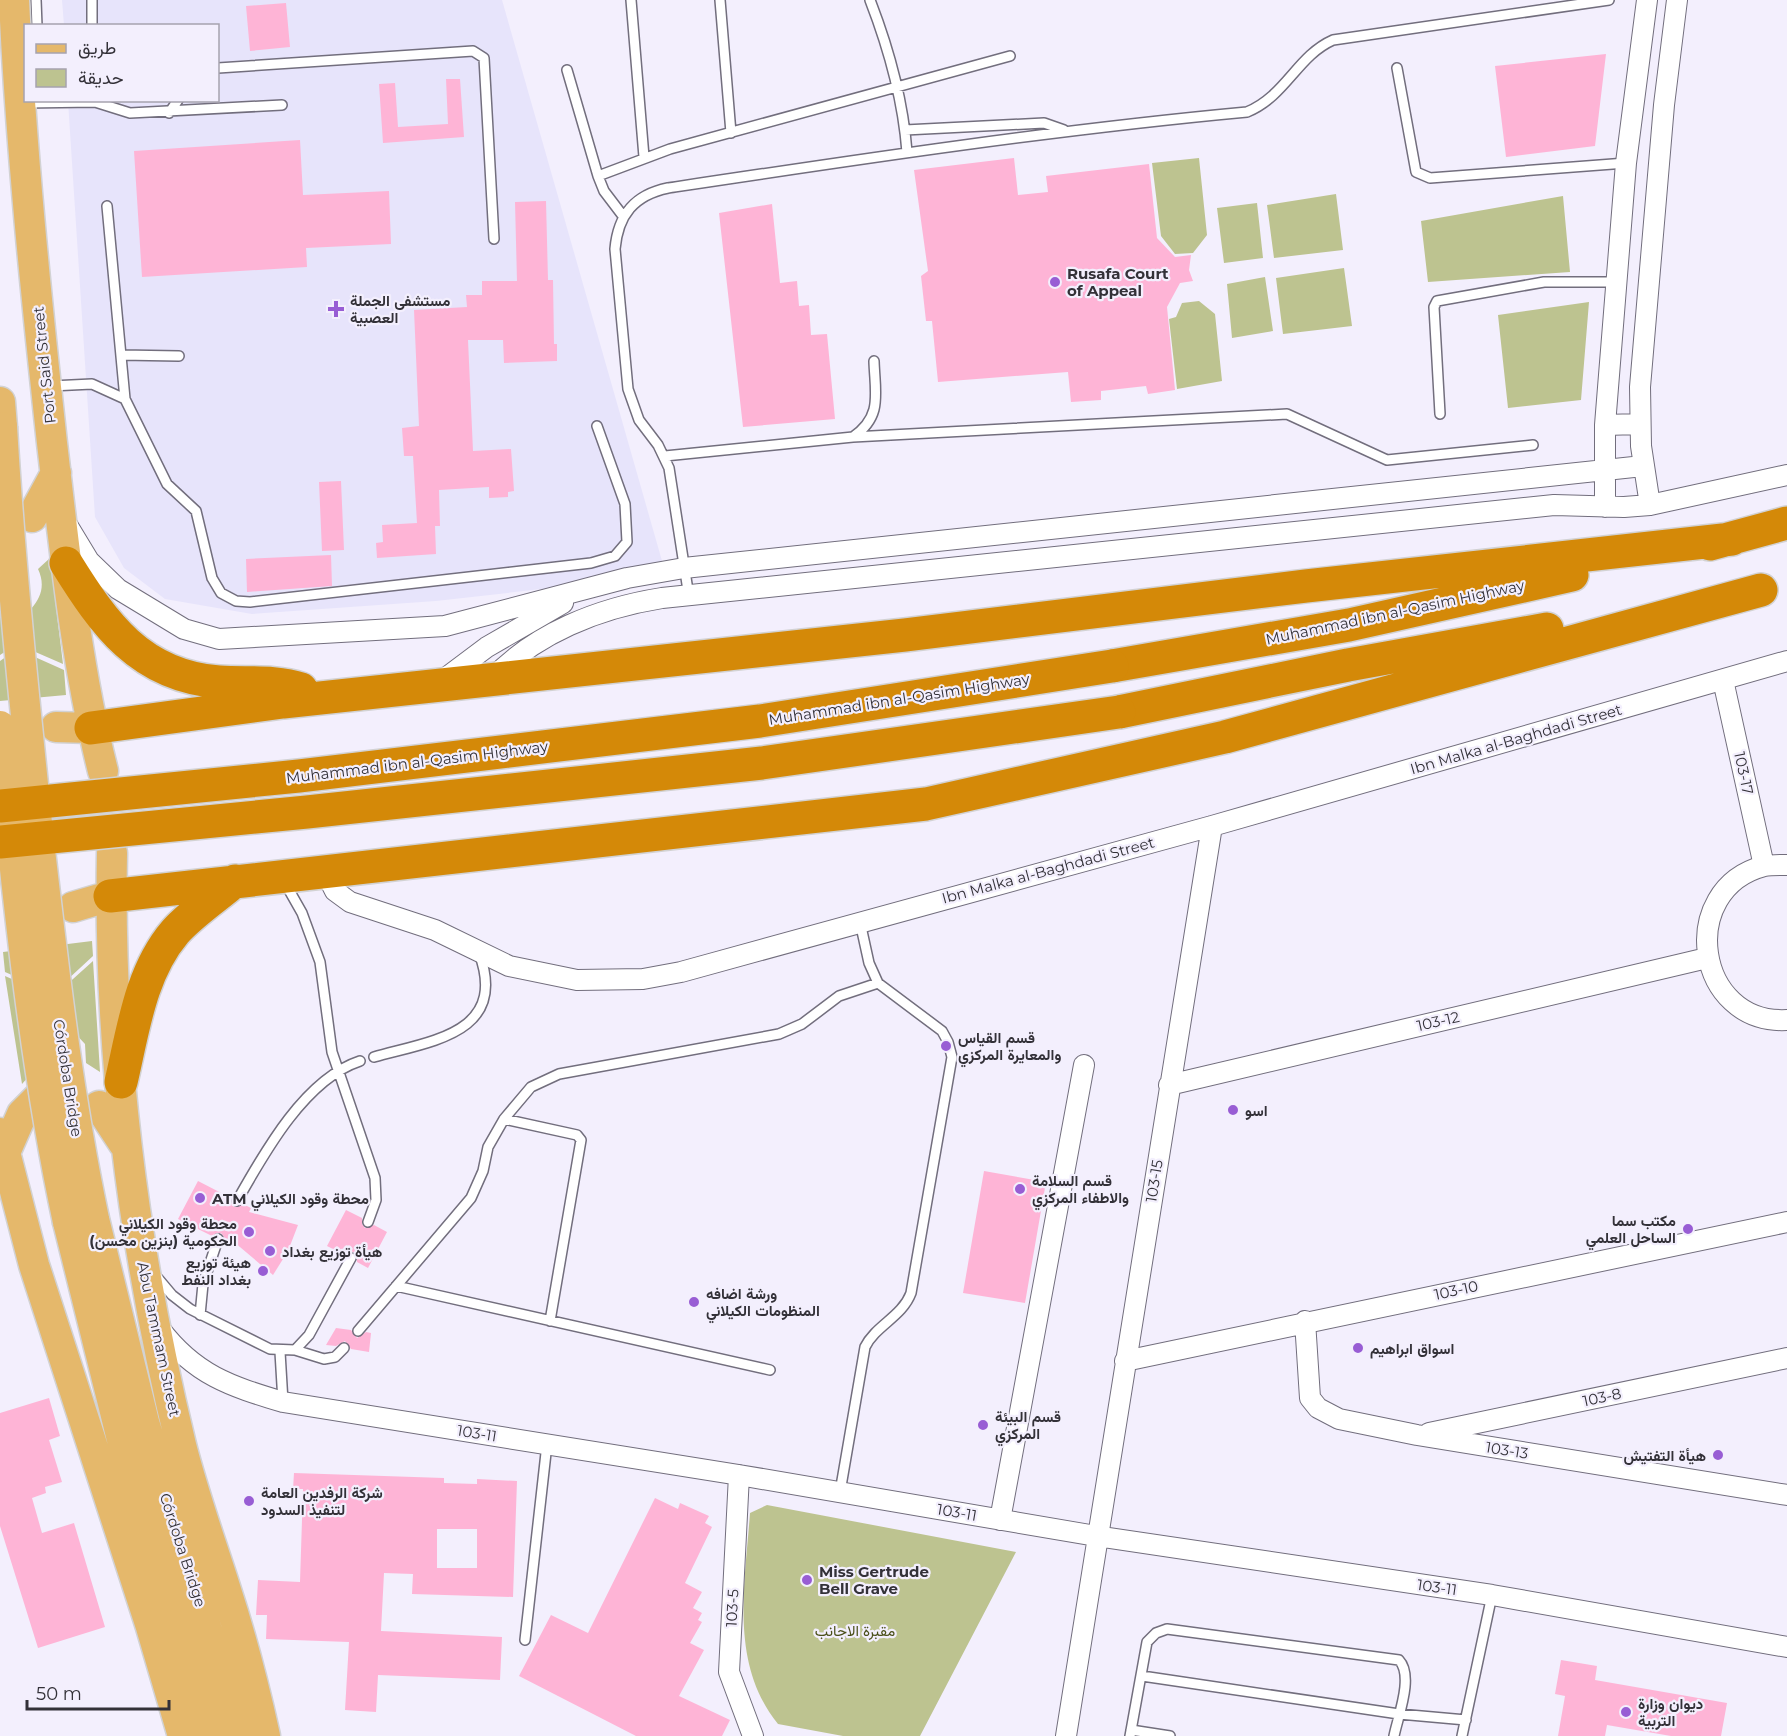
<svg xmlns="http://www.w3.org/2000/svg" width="1787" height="1736" font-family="Montserrat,Vazirmatn,sans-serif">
	<rect width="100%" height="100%" fill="#f3effd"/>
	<path fill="#e7e4fb" d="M62,0H502L666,575L436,601L252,614L165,599L124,568L95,517L68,101L218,100V26L64,25Z"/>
	<path fill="#bdc390" d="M1199,158L1207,235L1193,253L1175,254L1161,236L1152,163Z
		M1336,194L1343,250L1274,258L1267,205Z
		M1563,196L1570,272L1428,282L1421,221Z
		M1257,203L1263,258L1224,263L1217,208Z
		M1344,268L1352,326L1283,334L1276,278Z
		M1265,277L1273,331L1232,338L1227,284Z
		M1199,301L1215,314L1222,381L1177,389L1169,319L1176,317L1182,303Z
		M1589,302L1581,400L1508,408L1498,315Z
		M50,558L63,664L17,644L0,655V612L31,609C42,597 45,584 38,569Z
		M17,649L64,670L66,695L0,701V661Z
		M92,941L93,956L53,993L5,972L3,952Z
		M93,961L100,1072L86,1063L85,1044L71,1029L22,1084L5,976L53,997Z
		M767,1505L1016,1552L920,1736H843L778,1724C729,1664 745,1584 750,1513Z"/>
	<path fill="#feb4d6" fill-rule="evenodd" d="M286,3L290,47L250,51L246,6Z
		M1606,54L1595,146L1506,157L1495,66Z
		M446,79H460L464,137L383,143L379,84L395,83L398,127L448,124Z
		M300,140L303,195L389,191L391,244L306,248L307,267L142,277L134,151Z
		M1014,158L1018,195L1048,192L1046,176L1149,164L1157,238L1175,257L1191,255L1189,270L1193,281L1180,283L1167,307L1175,390L1148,394L1146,386L1101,391V400L1071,402L1068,372L938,382L932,321H926L921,276L928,271L914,170Z
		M546,201L548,280H553L554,344H557V361L504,363L503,340H468L473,451L511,449L514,491L508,492V497L489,498V487L439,490L440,526H435L436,554L377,558L376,543L383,542L382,525L417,523L413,456H404L402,428L419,426L414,310L467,307L466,295H482V281H517L515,202Z
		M772,204L780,283L797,281L799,306L809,305L811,335L827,334L835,419L743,427L719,213Z
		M341,481L344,550L322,551L319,482Z
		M331,555L332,586L247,592L246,559Z
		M984,1171L1046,1182L1025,1303L963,1293Z
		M198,1181L231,1198L234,1207L243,1204L251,1208L249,1212L298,1225L288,1251L273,1275L234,1242L231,1246L224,1242V1237L221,1233L212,1236L178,1219Z
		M346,1210L362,1218V1224L365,1228L374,1225L387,1232L368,1268L357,1262V1255L354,1252L345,1255L327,1246Z
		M336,1328L351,1330L357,1338L366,1332L371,1333L369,1352L351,1349L345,1341L336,1346L326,1345Z
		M49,1398L60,1436L49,1440L62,1482L45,1487L46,1493L32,1498L42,1533L74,1523L105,1627L38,1648L0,1526V1413Z
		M294,1473L444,1478V1483L477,1484V1479L517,1481L513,1597L412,1594L413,1574L384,1573L381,1631L502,1637L500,1680L378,1675L376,1712L345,1710L349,1642L266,1639L267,1615H256L258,1580L300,1582L303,1489H293ZM437,1529H477V1568H437Z
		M655,1498L678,1509L680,1503L709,1516L705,1523L712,1527L685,1583L702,1592L693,1608L702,1613L698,1620L702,1622L690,1643L704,1650L679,1696L730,1720L722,1736H636L519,1676L551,1615L588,1633Z
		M1561,1660L1597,1666L1595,1680L1727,1703L1721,1736H1671L1607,1725L1605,1736H1558L1565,1696L1555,1694Z"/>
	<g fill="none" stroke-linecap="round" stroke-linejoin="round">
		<defs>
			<path id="service" d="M36,0L37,26
				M92,0V26
				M631,0L644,157
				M720,0L731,133
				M870,0C889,49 903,100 907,152
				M218,68L473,51L484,58L494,239
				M1397,68L1416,172L1430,178L1626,163
				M567,70L598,176L604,191L623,216
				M25,103L95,102L130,113L282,105
				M169,113L178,100
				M905,130L1044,123L1064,130
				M598,176L670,149L1010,56
				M107,206L125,399
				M121,355L179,356
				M51,386L92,384L125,399L167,484L196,511L212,578L221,593L236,601L250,602L591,563L615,556L627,542L625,504L597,426
				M1440,414L1434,307L1437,301L1544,282H1616
				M853,437L1287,414L1387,460L1533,445
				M665,456L853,437C883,416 875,394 874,361
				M689,597L669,468L658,445L639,420L628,389L615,249C618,215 634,195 668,188C861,159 1053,130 1247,112C1286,96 1297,56 1333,40L1609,0
				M285,883L302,913L320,962L332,1052L375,1178L376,1200L368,1222
				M374,1057C430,1041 509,1034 479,953
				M504,1119L577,1135L581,1140L550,1321
				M237,1201C264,1153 305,1079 360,1061
				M156,1276L172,1295L190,1309L270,1349L295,1350L324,1359L335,1357L344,1348
				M396,1286L770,1370
				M200,1315L203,1284L218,1239
				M358,1331L471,1198L483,1171L488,1147L504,1119L531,1087L559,1074L779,1034L802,1024L839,996L878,983
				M295,1350L309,1335L351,1258
				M280,1352L283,1402
				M840,1492L865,1347C876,1325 902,1317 911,1293L952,1057L948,1042L942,1031L878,983L869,963L860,922
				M525,1640L547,1444
				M1142,1676L1399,1714L1466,1720
				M1131,1730L1170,1736
				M1130,1736L1147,1642L1156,1633L1167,1629L1399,1660C1414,1676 1398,1716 1394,1736
				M1462,1736L1492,1595"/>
			<path id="minor" d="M1605,425L1640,424
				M1650,505L1641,446L1640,387L1664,105L1677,0
				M1605,507V425L1626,163L1647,0
				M66,523L89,561L118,589L184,629L219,639L445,626L627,578L684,568L1643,466
				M491,680C535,633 599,608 662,598L1554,505L1624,507L1650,505L1787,475
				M1723,680L1764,866
				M439,683L487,647L563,603
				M1787,865C1780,865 1771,865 1764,866C1676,889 1695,1025 1787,1020
				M325,871L335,891L350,902L435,930L509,966L577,980L643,979L681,972L1212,826L1787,661
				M1169,1085L1707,958
				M1305,1321L1310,1398L1318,1408L1339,1419L1417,1435L1787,1495
				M160,1329C195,1375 230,1386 283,1402L739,1475L1096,1536L1492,1595L1787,1647
				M1125,1361L1787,1222
				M1429,1433L1787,1358
				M739,1475L729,1672L753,1736
				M1000,1520L1084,1065
				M1066,1736L1212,826"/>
			<path id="primary" d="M14,0C21,148 36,296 52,443C65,553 76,664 103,771
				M0,402L2,427
				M32,517L56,473
				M56,727L91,728
				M112,853C108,1052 134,1252 181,1445C193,1493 210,1540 225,1587C241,1636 254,1686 265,1736
				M73,907L110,896
				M99,1106L124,1144
				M0,1133L34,1265L151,1627L183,1736
				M4,1155L22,1114L37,1099
				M94,1219L144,1422L239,1736
				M68,1222L132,1480L180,1627L211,1736"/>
			<path id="motorway" d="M1710,544L1787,523
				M66,563C104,624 140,676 219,682C247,684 274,680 301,689
				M1112,666L1349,625L1572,575
				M1119,712L1348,665L1547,629
				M91,728L283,702L905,635L1306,586L1732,539
				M110,896L926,804L1225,737L1761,590
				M121,1082C133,1031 140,973 175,932C192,913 215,898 235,881"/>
		</defs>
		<use href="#service" stroke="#726e7d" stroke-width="12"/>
		<use href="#minor" stroke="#726e7d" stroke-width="22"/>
		<use href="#primary" stroke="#d2d2d3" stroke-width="33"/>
		<use href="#motorway" stroke="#d2d2d3" stroke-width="36"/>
		<use href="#service" stroke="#fff" stroke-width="9"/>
		<use href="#minor" stroke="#fff" stroke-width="20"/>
		<use href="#primary" stroke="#e5b86b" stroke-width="30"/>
		<use href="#motorway" stroke="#d48908" stroke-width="33"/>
		<defs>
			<path id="primary-bridge" d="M2,427C10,563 24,698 38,833C53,963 67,1091 94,1219
				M0,726C17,892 33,1058 68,1222"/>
			<path id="motorway-bridge" d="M0,806L299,776L760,721L1112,666
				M0,842L307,812L762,763L1119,712"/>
		</defs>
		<use href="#primary-bridge" stroke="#d2d2d3" stroke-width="33" stroke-linecap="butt"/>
		<use href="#motorway-bridge" stroke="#d2d2d3" stroke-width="36" stroke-linecap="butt"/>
		<use href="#primary-bridge" stroke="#e5b86b" stroke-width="30"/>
		<use href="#motorway-bridge" stroke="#d48908" stroke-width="33"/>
	</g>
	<g fill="#985dd4" stroke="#f3effd" stroke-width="2">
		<circle cx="1055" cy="282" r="6"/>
		<path d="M333 300h6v6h6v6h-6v6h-6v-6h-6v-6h6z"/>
		<circle cx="946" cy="1046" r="6"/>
		<circle cx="1233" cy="1110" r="6"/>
		<circle cx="1020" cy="1189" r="6"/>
		<circle cx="200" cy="1198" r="6"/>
		<circle cx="1688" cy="1229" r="6"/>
		<circle cx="249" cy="1232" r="6"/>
		<circle cx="270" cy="1251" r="6"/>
		<circle cx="263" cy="1271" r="6"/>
		<circle cx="694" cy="1302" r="6"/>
		<circle cx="1358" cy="1348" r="6"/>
		<circle cx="983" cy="1425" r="6"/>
		<circle cx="1718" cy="1455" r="6"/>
		<circle cx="249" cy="1501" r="6"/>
		<circle cx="807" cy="1580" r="6"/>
		<circle cx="1626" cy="1712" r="6"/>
	</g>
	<g text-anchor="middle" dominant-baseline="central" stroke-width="4.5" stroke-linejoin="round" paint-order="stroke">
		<g font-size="15" font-weight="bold" fill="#333138" stroke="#f3effd" text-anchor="start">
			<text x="1067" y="273">Rusafa Court<tspan x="1067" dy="17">of Appeal</tspan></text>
			<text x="350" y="300">مستشفى الجملة<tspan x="350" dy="17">العصبية</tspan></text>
			<text x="958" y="1037">قسم القياس<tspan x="958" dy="17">والمعايرة المركزي</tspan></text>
			<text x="1245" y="1110">اسو</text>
			<text x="1032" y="1180">قسم السلامة<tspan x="1032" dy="17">والاطفاء المركزي</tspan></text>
			<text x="212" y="1198">ATM محطة وقود الكيلاني</text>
			<text x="1676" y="1220" text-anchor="end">مكتب سما<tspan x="1676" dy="17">الساحل العلمي</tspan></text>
			<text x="237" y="1223" text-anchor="end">محطة وقود الكيلاني<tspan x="237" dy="17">الحكومية (بنزين محسن)</tspan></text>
			<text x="282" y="1251">هيأة توزيع بغداد</text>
			<text x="251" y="1262" text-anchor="end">هيئة توزيع<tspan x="251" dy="17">بغداد النفط</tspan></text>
			<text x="706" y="1293">ورشة اضافه<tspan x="706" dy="17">المنظومات الكيلاني</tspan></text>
			<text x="1370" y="1348">اسواق ابراهيم</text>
			<text x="995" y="1416">قسم البيئة<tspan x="995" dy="17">المركزي</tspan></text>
			<text x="1706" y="1455" text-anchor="end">هيأة التفتيش</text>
			<text x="261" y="1492">شركة الرفدين العامة<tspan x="261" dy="17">لتنفيذ السدود</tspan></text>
			<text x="819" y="1571">Miss Gertrude<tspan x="819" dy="17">Bell Grave</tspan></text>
			<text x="1638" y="1703">ديوان وزارة<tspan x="1638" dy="17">التربية</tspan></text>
		</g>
		<g font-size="15" fill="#333138" stroke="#f3effd">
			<text transform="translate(44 365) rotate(-96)">Port Said Street</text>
			<text transform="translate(1395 612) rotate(-12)">Muhammad ibn al-Qasim Highway</text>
			<text transform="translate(899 699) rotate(-9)">Muhammad ibn al-Qasim Highway</text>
			<text transform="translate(1516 739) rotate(-16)">Ibn Malka al-Baghdadi Street</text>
			<text transform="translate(417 762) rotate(-7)">Muhammad ibn al-Qasim Highway</text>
			<text transform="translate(1744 773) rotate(78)">103-17</text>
			<text transform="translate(1048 870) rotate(-15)">Ibn Malka al-Baghdadi Street</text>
			<text transform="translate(1438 1021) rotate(-13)">103-12</text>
			<text transform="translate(68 1078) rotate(81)">Córdoba Bridge</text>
			<text transform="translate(1154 1181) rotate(-81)">103-15</text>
			<text transform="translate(1456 1290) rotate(-12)">103-10</text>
			<text transform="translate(159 1339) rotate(78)">Abu Tammam Street</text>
			<text transform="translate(1602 1397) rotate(-12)">103-8</text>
			<text transform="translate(477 1433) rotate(9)">103-11</text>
			<text transform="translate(1507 1450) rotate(9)">103-13</text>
			<text transform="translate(957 1512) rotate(10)">103-11</text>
			<text transform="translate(183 1550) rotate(72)">Córdoba Bridge</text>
			<text transform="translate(1437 1587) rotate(8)">103-11</text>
			<text transform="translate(732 1608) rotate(-87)">103-5</text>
		</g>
		<g font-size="15" fill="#4b501a" stroke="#f3effd">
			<text x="855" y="1630">مقبرة الاجانب</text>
		</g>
	</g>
	<rect x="24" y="24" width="195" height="78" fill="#f3effd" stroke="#a6a3ae" stroke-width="1.5"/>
	<rect x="36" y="44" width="30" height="9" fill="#e5b86b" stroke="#a6a3ae" stroke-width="1.5"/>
	<text x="78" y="54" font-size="18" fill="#333138">طريق</text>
	<rect x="36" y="69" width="30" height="18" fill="#bdc390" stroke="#a6a3ae" stroke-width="1.5"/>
	<text x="78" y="84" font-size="18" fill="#333138">حديقة</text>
	<path d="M27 1700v9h142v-9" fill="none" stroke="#333138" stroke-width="3"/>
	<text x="36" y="1700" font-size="18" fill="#333138" stroke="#f3effd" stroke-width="4.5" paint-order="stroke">50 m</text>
</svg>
